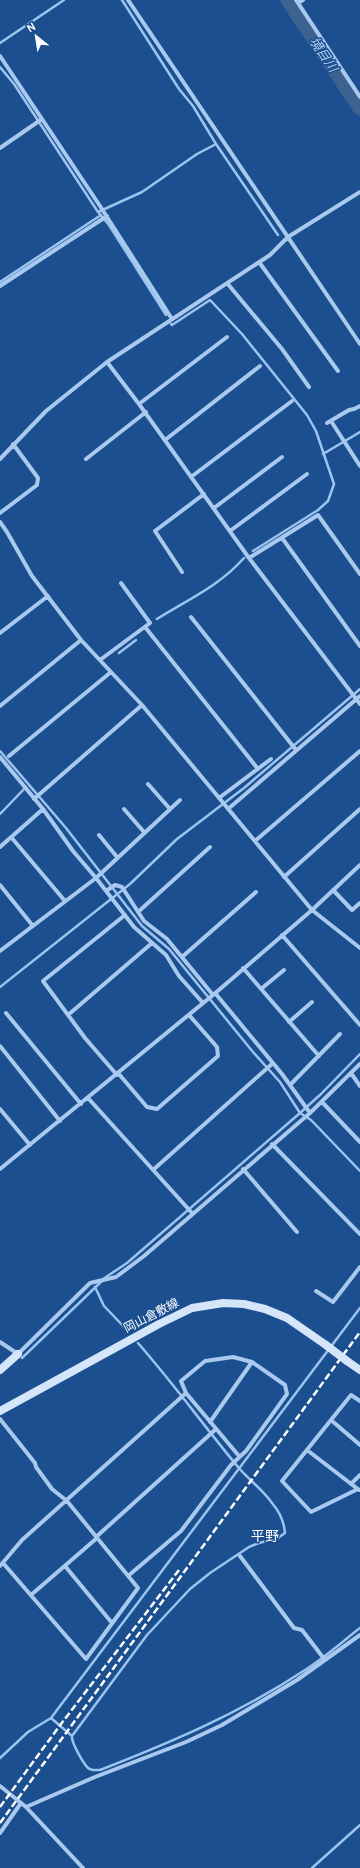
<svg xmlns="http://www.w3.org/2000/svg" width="360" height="1868" font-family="Cabin,'Noto Sans JP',sans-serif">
	<rect width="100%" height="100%" fill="#1b4f8f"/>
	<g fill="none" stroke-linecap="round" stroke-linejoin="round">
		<path stroke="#9cc4f0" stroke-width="2.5" d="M122,0L179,89L193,106L216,144L278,235
			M0,43L64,0
			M0,67L14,84L98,212L109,225L166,315
			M98,212L142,192L197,154L216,144
			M0,282L101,215
			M171,324L172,325L210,300L242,334L307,415L316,431L334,484L328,501L318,510L253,551
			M323,454L360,432
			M157,619C189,599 219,586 244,558
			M119,653L136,640
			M0,751L66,828L142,926L169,949L253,1052L280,1082L300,1113L311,1120L360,1171
			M0,814L26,787
			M0,987L130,884L177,839L244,788L360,689
			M95,1287L104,1306L127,1330
			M22,1358L106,1277L127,1263L300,1113L321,1094L360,1054
			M51,1718L360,1308
			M72,1736L147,1635L190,1589L210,1573L249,1547L259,1543L278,1538L285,1533C284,1522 279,1511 272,1503C262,1489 249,1480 238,1467C204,1426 173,1383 138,1343
			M0,1758L28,1732L51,1718L72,1736C71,1742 83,1763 88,1768C91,1771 96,1770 100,1770C172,1742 240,1713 305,1670C324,1658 342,1642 360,1628
			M312,1868L360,1825"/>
		<path stroke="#3c6290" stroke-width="15" d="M288,0L360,108"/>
		<path stroke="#a9c9ee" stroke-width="4" d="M128,0L360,344
			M296,0L360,97
			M298,3L303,0
			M0,56L100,206L172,319
			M0,148L42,119
			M259,262L338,371
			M227,283L282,349L309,387
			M0,286L107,216
			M107,362L139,404L249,558L360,704
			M139,404L227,337
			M331,421L360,466
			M327,423L349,410L354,409L360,406
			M165,440L260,366
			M0,459L46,411L107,362L270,255L288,237L360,192
			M86,459L146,412
			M191,477L292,401
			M214,508L282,457
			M0,513L37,485L38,478L13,444
			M0,522L7,532L32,576L81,640L142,705L312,910L360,948
			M230,531L307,474
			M282,538L360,646
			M249,558L318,515L360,574
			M182,572L155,531L204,494
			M191,617L296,750
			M145,627L258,769
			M0,633L48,596
			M100,660L150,623L121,583
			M0,706L81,640
			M9,756L111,672
			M0,757L43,809
			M148,784L170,809
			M219,798L271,759
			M34,799L142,705
			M180,800L96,878L134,927L166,955L179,976L203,1003
			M124,809L144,832
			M228,809L360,696
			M99,835L117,857
			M11,837L65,901
			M255,841L360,751
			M0,847L43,809L73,851L96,878L0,951
			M284,877L360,809
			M0,885L33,926
			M333,890L352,910L360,903
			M106,891L115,885L122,887L144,921L167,939L213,995
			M138,912L210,847
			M282,935L360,1025
			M182,957L256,892
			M243,968L319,1056
			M261,989L284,970
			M215,993L282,1074L310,1113
			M6,1013L81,1104
			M68,1015L152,943
			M289,1022L312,1002
			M0,1046L60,1121
			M118,1073L147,1107L157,1109L218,1056L217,1047L189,1015
			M351,1073L360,1086
			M117,1075L85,1038L43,981L125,915
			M290,1085L340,1034
			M88,1098L192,1213
			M322,1102L360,1142
			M0,1109L30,1145
			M272,1144L360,1234
			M0,1169L213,995L312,910L360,865
			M243,1169L297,1232
			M153,1170L273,1063
			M316,1291L333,1302L360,1267
			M0,1342L18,1354L90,1283L116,1277L144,1256L310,1113L360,1064
			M0,1419L35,1463L36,1467L52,1489L67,1501L138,1588L86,1659L3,1563
			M331,1420L360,1445
			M210,1422L252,1362
			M307,1450L359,1490
			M351,1484L360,1475
			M358,1489L311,1512L282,1481L351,1395L360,1401
			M96,1537L216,1429
			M240,1556L294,1628L302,1630L325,1660
			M0,1566L22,1540L186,1393
			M65,1566L112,1623
			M128,1576L181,1531L231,1465L246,1451L287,1394L285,1385L252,1362L233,1357L205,1361L181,1381L186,1393L239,1456
			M31,1595L97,1538
			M0,1786L26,1807L83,1868
			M26,1807L95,1777L186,1742L222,1725L297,1680L360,1635
			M0,1833L21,1803"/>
		<path stroke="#d6e6fa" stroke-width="8" d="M347,1361L360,1370
			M0,1370L18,1354
			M0,1411L159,1324L192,1308L223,1303L244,1304L265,1309L287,1318L326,1345"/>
		<path stroke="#fff" stroke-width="2.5" stroke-dasharray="7 3" stroke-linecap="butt" d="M0,1807L61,1724L179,1570
			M0,1823L360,1332"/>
		<path stroke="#d6e6fa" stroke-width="8" d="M326,1345L347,1361"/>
	</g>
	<g text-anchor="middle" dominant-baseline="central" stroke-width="3" stroke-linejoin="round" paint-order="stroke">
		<g font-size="12" fill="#fff" stroke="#1b4f8f">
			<text transform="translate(151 1315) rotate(-27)">岡山倉敷線</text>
		</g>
		<g font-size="13" font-style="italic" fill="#b5d3f5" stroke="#1b4f8f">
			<text transform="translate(324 54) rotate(56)">境目川</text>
		</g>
		<g font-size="14" fill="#fff" stroke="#1b4f8f">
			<text x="265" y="1536">平野</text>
		</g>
	</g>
	<g transform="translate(36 36) rotate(330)" stroke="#1b4f8f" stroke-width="3" paint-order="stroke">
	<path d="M0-3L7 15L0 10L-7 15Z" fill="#ffffff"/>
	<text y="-6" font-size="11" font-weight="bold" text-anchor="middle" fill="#ffffff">N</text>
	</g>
</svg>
